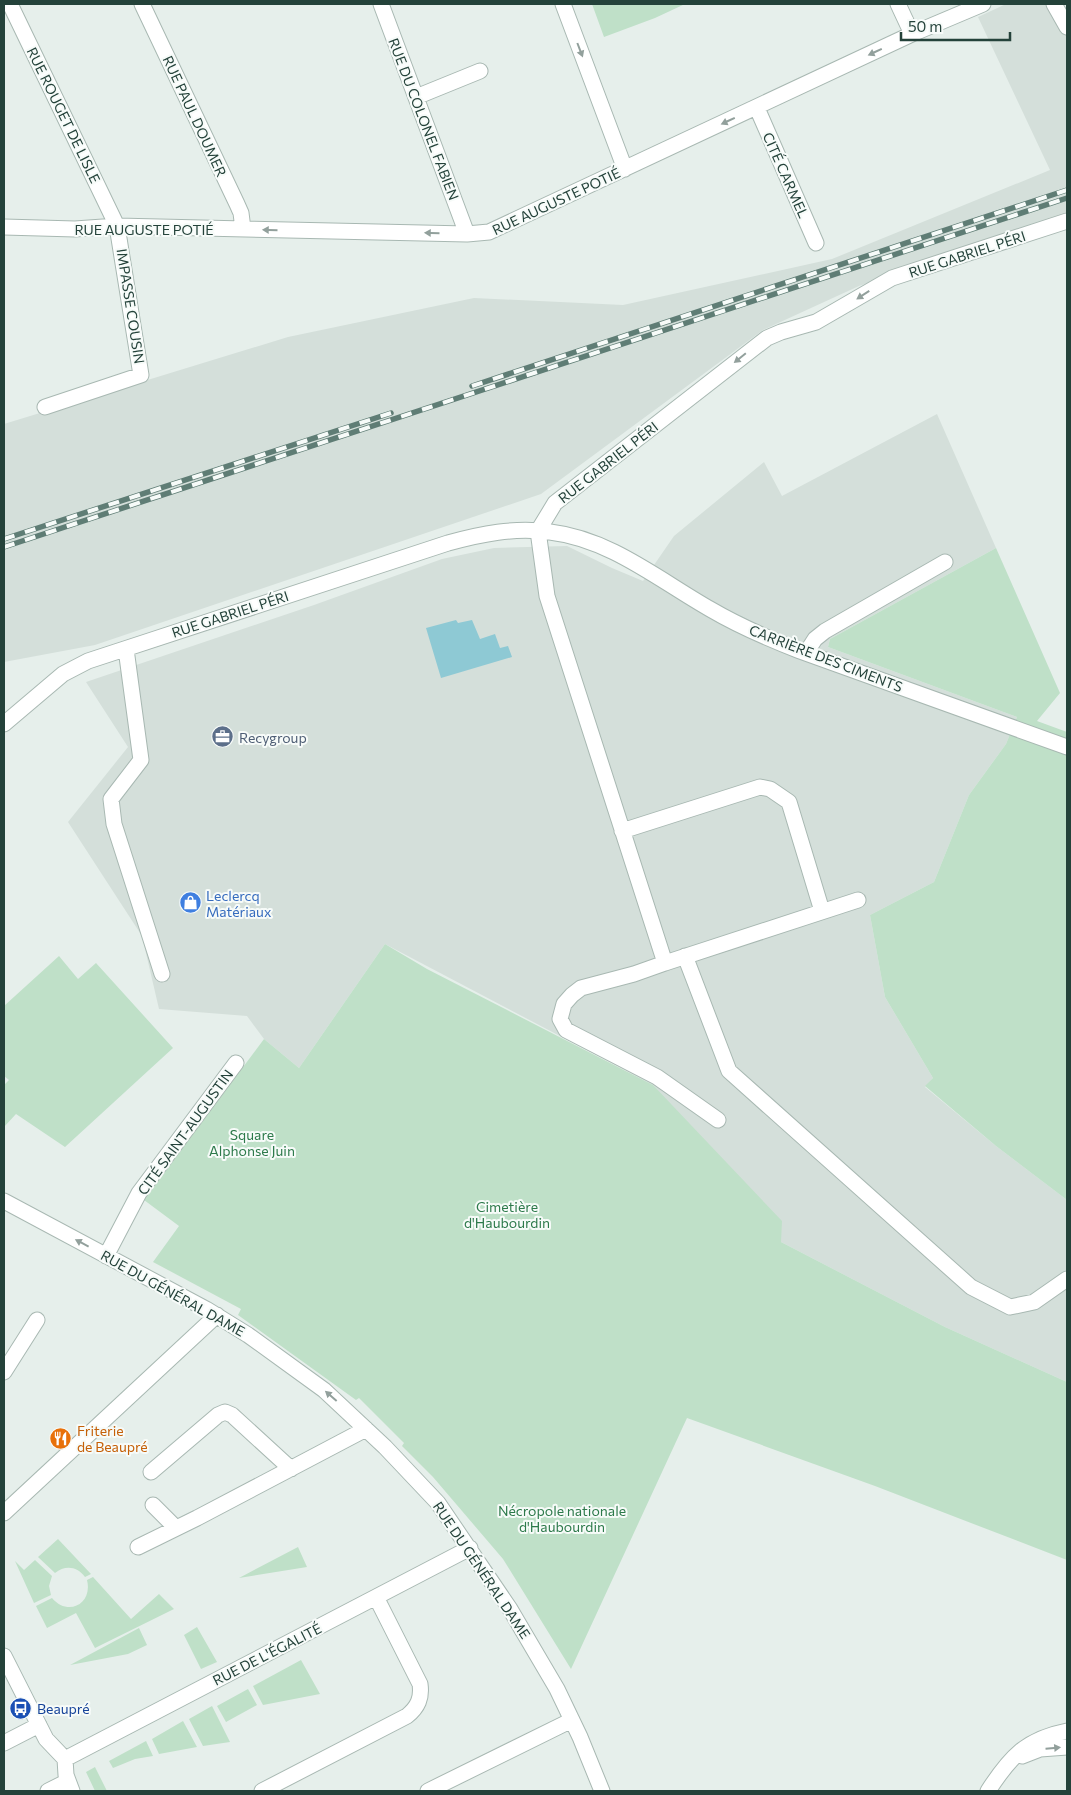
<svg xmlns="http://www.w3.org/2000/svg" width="1071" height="1795" font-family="Commissioner,sans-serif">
	<rect width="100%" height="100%" fill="#e6efeb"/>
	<path fill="#d4dfda" d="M1006,4H1061L1067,15V216L859,286L763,330L541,494L95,645L4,662V424L288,337L474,298L623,305L832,259L1050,170L978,17Z
		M937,414L996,548L830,639L828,647L1017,717L1006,744L969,795L934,882L870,915L885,997L933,1078L925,1087L996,1146L1067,1200V1382L945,1327L781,1242L653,1085L385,944L299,1068L264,1039L247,1016L159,1009L142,936L68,822L128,747L86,682L314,605L442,559L494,548L567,546L612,568L643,581L674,536L764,462L782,496Z"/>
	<path fill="#bfe0c8" d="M592,4H685L655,18L604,37Z
		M996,548L1060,693L1037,721L1067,732V1200L996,1146L925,1086L933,1078L885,997L870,915L934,882L969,795L1006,744L1017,717L828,647L830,639Z
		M385,944L427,969L653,1085L782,1221L781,1242L945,1327L1067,1382V1560L875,1486L687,1418L571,1669L503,1559L433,1477L402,1446L404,1443L359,1398L356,1400L238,1315L241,1309L153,1262L179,1226L144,1200L264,1039L299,1068Z
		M59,956L78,979L96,963L173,1048L65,1147L16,1114L4,1127V1085L9,1080L4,1076V1006Z
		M58,1539L91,1574L85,1577C77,1566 65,1565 55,1573L38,1557Z
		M298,1547L307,1567L239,1578Z
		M35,1560L52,1576L49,1586L51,1595L34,1603L15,1561L24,1570Z
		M93,1577L131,1619L159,1594L174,1609L95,1648L76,1613L47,1628L36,1606L52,1598C68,1617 93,1604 87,1580Z
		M197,1627L217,1662L201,1669L184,1635Z
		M139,1628L147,1645L128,1654L70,1665Z
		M301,1660L320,1694L263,1705L253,1686Z
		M248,1689L257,1705L226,1722L217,1706Z
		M212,1706L230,1742L203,1746L189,1719Z
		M183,1721L197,1747L159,1754L152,1739Z
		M146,1741L153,1756L135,1759L113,1768L109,1761Z
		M95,1767L107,1791H95L86,1772Z"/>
	<path fill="#8ec9d4" d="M456,620L458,623L472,620L480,639L495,634L500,648L508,646L512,657L441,678L426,628Z"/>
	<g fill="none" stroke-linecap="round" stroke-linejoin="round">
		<defs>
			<path id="minor" d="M10,4L117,226L141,375L45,407
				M142,4L237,204L241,213L243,229
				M381,4L467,234
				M563,4L625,169
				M898,4L912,34
				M1054,4L1067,27
				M416,97L480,71
				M757,108L816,243
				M4,227L75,229L117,226L467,234L489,232L912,34L983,4
				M538,531L547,596L665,963L858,900
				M538,531L555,503L767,338L781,332L816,322L892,278L1067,221
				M126,649L141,760L111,799L114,824L162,974
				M806,653L815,639L825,631L945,562
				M4,724L63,674L88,661L448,543C481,534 514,527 550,532C610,539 659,580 710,609C739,626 769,639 800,651L1067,747
				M622,831L760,787L770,789L789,802L822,911
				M685,956L729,1071L971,1287L1010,1307L1034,1302L1067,1279
				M665,963L634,974L581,988L572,995L564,1004L560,1019L566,1030L657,1077L718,1120
				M4,1201L206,1309L248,1335L324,1390L385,1447L438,1503L510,1609L557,1689L580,1737L602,1791
				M106,1256L139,1193L236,1063
				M4,1372L37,1320
				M151,1472L218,1415L225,1412L232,1415L291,1469
				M153,1505L176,1528
				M4,1513L217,1315
				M138,1547L197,1518L366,1429
				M4,1656L46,1739L65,1759L66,1775L72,1791
				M4,1743L39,1725
				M1022,1756L1040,1749L1067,1747
				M65,1759L470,1548
				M48,1791L68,1781
				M262,1791L407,1716C418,1707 422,1698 420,1684L376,1597
				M428,1791L572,1720
				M988,1791C1010,1757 1026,1739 1067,1731"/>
		</defs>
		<use href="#minor" stroke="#a8b8b2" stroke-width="17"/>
		<use href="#minor" stroke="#fff" stroke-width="15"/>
		<defs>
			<path id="rail" d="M472,386L1067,190
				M4,539L391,413
				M4,547L1067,198"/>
		</defs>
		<use href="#rail" stroke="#5f7d75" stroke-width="5.5"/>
		<use href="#rail" stroke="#f7fbf9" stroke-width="4" stroke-dasharray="11" stroke-linecap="butt"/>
	</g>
	<defs><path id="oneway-solid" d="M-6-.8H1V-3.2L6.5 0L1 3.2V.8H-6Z" transform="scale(1.25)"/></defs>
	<g fill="#92a09c">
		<use href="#oneway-solid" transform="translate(580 50) rotate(69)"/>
		<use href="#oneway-solid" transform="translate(875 52) rotate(155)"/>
		<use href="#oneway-solid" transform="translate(728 121) rotate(155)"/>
		<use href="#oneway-solid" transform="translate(270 230) rotate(-179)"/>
		<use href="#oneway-solid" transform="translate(432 233) rotate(-179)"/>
		<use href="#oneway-solid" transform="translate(863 295) rotate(147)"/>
		<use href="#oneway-solid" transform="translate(740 358) rotate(141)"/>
		<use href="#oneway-solid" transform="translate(82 1243) rotate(-152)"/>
		<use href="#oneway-solid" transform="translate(331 1396) rotate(-139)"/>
		<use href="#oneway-solid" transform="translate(1053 1748) rotate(-5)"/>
	</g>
	<defs>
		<symbol id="office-disc" viewBox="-11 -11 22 22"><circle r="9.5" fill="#5c6f8a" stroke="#f7fbf9"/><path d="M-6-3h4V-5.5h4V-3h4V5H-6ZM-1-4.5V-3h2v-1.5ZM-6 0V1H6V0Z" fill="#fff"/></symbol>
		<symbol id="shop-disc" viewBox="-11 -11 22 22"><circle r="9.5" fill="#3f7fe0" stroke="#f7fbf9"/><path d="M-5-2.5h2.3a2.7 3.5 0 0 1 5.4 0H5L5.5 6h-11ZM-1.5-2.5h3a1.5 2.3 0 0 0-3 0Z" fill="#fff"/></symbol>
		<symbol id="restaurant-disc" viewBox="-11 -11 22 22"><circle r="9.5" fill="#e8710a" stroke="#f7fbf9"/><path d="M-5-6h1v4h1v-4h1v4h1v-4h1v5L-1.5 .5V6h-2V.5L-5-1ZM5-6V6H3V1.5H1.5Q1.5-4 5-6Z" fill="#fff"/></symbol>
		<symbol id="bus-disc" viewBox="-11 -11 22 22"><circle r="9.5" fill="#1a4fb4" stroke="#f7fbf9"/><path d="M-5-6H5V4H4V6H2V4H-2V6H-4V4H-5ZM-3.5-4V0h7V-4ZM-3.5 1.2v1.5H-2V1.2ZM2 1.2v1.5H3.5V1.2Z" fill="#fff"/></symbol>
	</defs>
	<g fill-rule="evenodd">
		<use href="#office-disc" x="210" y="724" width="25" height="25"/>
		<use href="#shop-disc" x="178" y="890" width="25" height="25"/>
		<use href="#restaurant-disc" x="48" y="1426" width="25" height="25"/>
		<use href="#bus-disc" x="8" y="1696" width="25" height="25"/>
	</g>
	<g text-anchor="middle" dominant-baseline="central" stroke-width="4" stroke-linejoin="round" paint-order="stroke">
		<g font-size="14" fill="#24423a" stroke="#f7fbf9">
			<text transform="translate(64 115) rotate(64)">RUE ROUGET DE LISLE</text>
			<text transform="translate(195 116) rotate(65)">RUE PAUL DOUMER</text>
			<text transform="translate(424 119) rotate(69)">RUE DU COLONEL FABIEN</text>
			<text transform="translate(786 175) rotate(66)">CITÉ CARMEL</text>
			<text transform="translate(556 201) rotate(-25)">RUE AUGUSTE POTIÉ</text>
			<text x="144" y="229">RUE AUGUSTE POTIÉ</text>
			<text transform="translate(967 254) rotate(-18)">RUE GABRIEL PÉRI</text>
			<text transform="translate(131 306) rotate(81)">IMPASSE COUSIN</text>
			<text transform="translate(608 462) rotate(-38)">RUE GABRIEL PÉRI</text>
			<text transform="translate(230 614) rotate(-18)">RUE GABRIEL PÉRI</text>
			<text transform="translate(826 658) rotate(21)">CARRIÈRE DES CIMENTS</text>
			<text transform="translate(185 1132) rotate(-54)">CITÉ SAINT-AUGUSTIN</text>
			<text transform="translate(173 1293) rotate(29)">RUE DU GÉNÉRAL DAME</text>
			<text transform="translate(482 1570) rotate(56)">RUE DU GÉNÉRAL DAME</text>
			<text transform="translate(267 1654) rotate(-27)">RUE DE L'ÉGALITÉ</text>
		</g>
		<g font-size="14" fill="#4e5e75" stroke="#f7fbf9" text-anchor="start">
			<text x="239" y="737">Recygroup</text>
		</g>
		<g font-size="14" fill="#366cbe" stroke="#f7fbf9" text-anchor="start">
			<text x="206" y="895">Leclercq<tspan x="206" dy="16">Matériaux</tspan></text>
		</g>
		<g font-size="14" fill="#2d7a4b" stroke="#f7fbf9">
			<text x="252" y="1134">Square<tspan x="252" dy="16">Alphonse Juin</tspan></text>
			<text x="507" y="1206">Cimetière<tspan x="507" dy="16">d'Haubourdin</tspan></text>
			<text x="562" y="1510">Nécropole nationale<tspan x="562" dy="16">d'Haubourdin</tspan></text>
		</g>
		<g font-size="14" fill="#c56008" stroke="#f7fbf9" text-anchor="start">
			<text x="77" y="1430">Friterie<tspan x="77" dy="16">de Beaupré</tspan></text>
		</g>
		<g font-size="14" fill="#164399" stroke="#f7fbf9" text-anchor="start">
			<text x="37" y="1708">Beaupré</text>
		</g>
	</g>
	<rect width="1071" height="1795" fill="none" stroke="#24423a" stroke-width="10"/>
	<path d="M901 32v8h109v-8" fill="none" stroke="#24423a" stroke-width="2.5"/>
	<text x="908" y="32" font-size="15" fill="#24423a" stroke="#f7fbf9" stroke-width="4" paint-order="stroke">50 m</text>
</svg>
